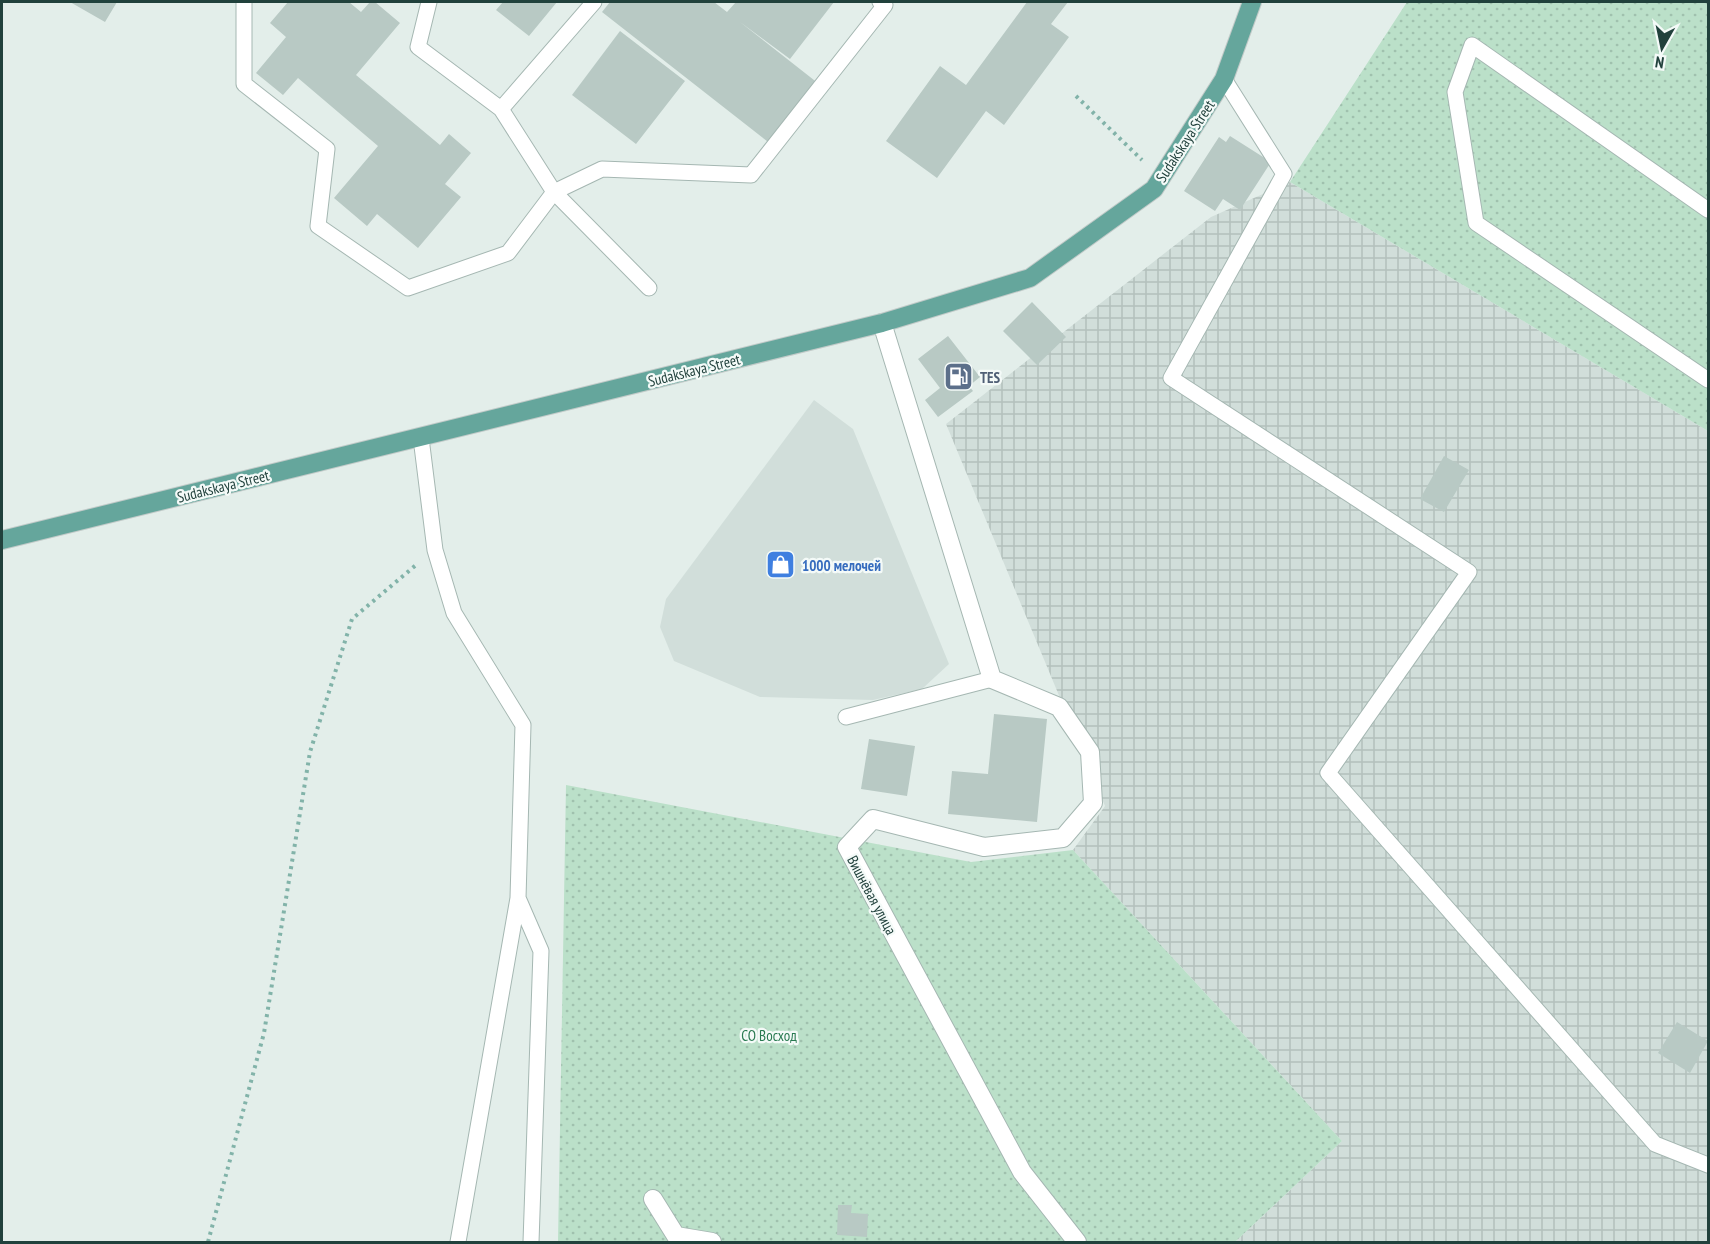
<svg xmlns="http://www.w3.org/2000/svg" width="1710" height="1244" font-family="'PT Sans Narrow',sans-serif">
	<defs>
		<pattern id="industrial-grid" width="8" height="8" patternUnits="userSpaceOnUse" patternTransform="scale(1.5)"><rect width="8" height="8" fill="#d1deda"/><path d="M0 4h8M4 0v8" fill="none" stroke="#b3c0bc"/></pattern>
		<pattern id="grass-dots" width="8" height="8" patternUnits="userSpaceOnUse" patternTransform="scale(1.5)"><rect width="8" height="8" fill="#bbe0c9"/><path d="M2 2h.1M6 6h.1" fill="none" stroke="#a0c1ae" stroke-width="1.8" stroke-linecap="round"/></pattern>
	</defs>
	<rect width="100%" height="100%" fill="#e3eeea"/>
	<path fill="#d1deda" d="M814,400L853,429L949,664L922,689L873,700L760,697L674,661L660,627L666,599Z"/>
	<path fill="url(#industrial-grid)" d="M1290,182L1708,431V1242H1235L1342,1141L1073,850L1105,806L946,424L1211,217Z"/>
	<path fill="url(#grass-dots)" d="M1407,2H1708V431L1290,182Z
		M566,785L971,862L1073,850L1342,1141L1235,1242H558Z"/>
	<path fill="#b8c9c4" d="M70,2H117L105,22Z
		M288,2H349L361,12L370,2H375L400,23L356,75L440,145L449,134L471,153L445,184L461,197L418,248L377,214L367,226L334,198L378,146L298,78L283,95L256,73L286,37L270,23Z
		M503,2H557L529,36L496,10Z
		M610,2H714L727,12L736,2H834L790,59L740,22L819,84L772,145L602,12Z
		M1027,2H1068L1051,24L1069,37L1004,125L986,111L937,178L886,141L940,66L966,85Z
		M620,31L685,81L636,144L572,95Z
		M1230,136L1271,162L1240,210L1223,199L1215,211L1184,191L1219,137L1226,142Z
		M1032,302L1066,337L1037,365L1003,331Z
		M948,336L980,377L969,386L973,391L938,417L925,400L940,388L918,359Z
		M1444,456L1469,470L1444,512L1420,499Z
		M994,714L1047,719L1037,822L948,814L952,771L988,774Z
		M869,739L915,746L907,796L861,789Z
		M1677,1022L1708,1041L1690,1073L1658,1053Z
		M838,1205H852L851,1213L868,1214L867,1237L837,1235Z"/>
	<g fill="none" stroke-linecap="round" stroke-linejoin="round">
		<defs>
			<path id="lane" d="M244,2V84L327,149L318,226L408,288L508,253L554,192L649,288
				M429,2L418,47L501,109
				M594,2L501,109L554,192L602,169L751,175L885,5L880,2
				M1224,79L1284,174L1171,378L1469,572L1328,773L1655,1144L1708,1165
				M1708,210L1472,45L1455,92L1476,223L1708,380
				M421,438L435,550L454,613L523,725L518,898L541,951L531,1242
				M846,717L992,679
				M458,1242L518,898"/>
			<path id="street" d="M882,323L992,679L1059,707L1090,752L1093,803L1063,838L984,847L873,819L847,847L1022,1172L1077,1242
				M653,1199L676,1236L712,1242"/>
			<path id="primary" d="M2,540L882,323L1030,278L1154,189L1224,79L1252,2"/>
		</defs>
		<use href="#lane" stroke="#a5b7b2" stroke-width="17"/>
		<use href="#street" stroke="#a5b7b2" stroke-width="20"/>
		<use href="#primary" stroke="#c1cac8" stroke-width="20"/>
		<path stroke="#82b3a9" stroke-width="4" stroke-dasharray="3 4.5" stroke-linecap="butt" d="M1076,96L1142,160
			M208,1242L264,1033L310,752L352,619L416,565"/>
		<use href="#lane" stroke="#fff" stroke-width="15"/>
		<use href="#street" stroke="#fff" stroke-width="18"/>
		<use href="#primary" stroke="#65a69c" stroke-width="18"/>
	</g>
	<defs>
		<symbol id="fuel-square" viewBox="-11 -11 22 22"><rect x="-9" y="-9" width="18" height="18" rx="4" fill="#5c6f8a" stroke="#f4faf8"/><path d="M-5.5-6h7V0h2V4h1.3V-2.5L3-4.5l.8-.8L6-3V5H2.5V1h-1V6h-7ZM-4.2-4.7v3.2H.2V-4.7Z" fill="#fff"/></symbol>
		<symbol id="shop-square" viewBox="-11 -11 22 22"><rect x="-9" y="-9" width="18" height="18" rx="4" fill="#3f7fe0" stroke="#f4faf8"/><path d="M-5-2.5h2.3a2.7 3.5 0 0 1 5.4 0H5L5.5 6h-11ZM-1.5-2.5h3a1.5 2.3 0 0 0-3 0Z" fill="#fff"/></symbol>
	</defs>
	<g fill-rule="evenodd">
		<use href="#fuel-square" x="942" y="360" width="33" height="33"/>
		<use href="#shop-square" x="764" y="548" width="33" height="33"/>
	</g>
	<g text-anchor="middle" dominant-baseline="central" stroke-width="4.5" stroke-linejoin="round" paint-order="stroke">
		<g font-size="15" fill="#21413c" stroke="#f4faf8">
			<text transform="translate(1185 141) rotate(-57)">Sudakskaya Street</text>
			<text transform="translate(694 370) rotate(-14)">Sudakskaya Street</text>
			<text transform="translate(223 486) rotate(-14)">Sudakskaya Street</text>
			<text transform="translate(872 895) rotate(62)">Вишнёвая улица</text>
		</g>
		<g font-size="15" font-weight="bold" fill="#4e5e75" stroke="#f4faf8" text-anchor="start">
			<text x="980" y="377">TES</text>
		</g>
		<g font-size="15" font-weight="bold" fill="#366cbe" stroke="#f4faf8" text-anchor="start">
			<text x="802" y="565">1000 мелочей</text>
		</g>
		<g font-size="15" fill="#297a51" stroke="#f4faf8">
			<text x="769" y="1035">СО Восход</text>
		</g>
	</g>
	<rect width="1710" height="1244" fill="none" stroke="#21413c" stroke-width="6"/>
	<g transform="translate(1662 48) rotate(189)" stroke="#f4faf8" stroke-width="4.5" paint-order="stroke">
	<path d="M0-4.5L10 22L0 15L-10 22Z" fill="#21413c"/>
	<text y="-9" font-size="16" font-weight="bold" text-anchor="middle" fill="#21413c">N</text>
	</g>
</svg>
